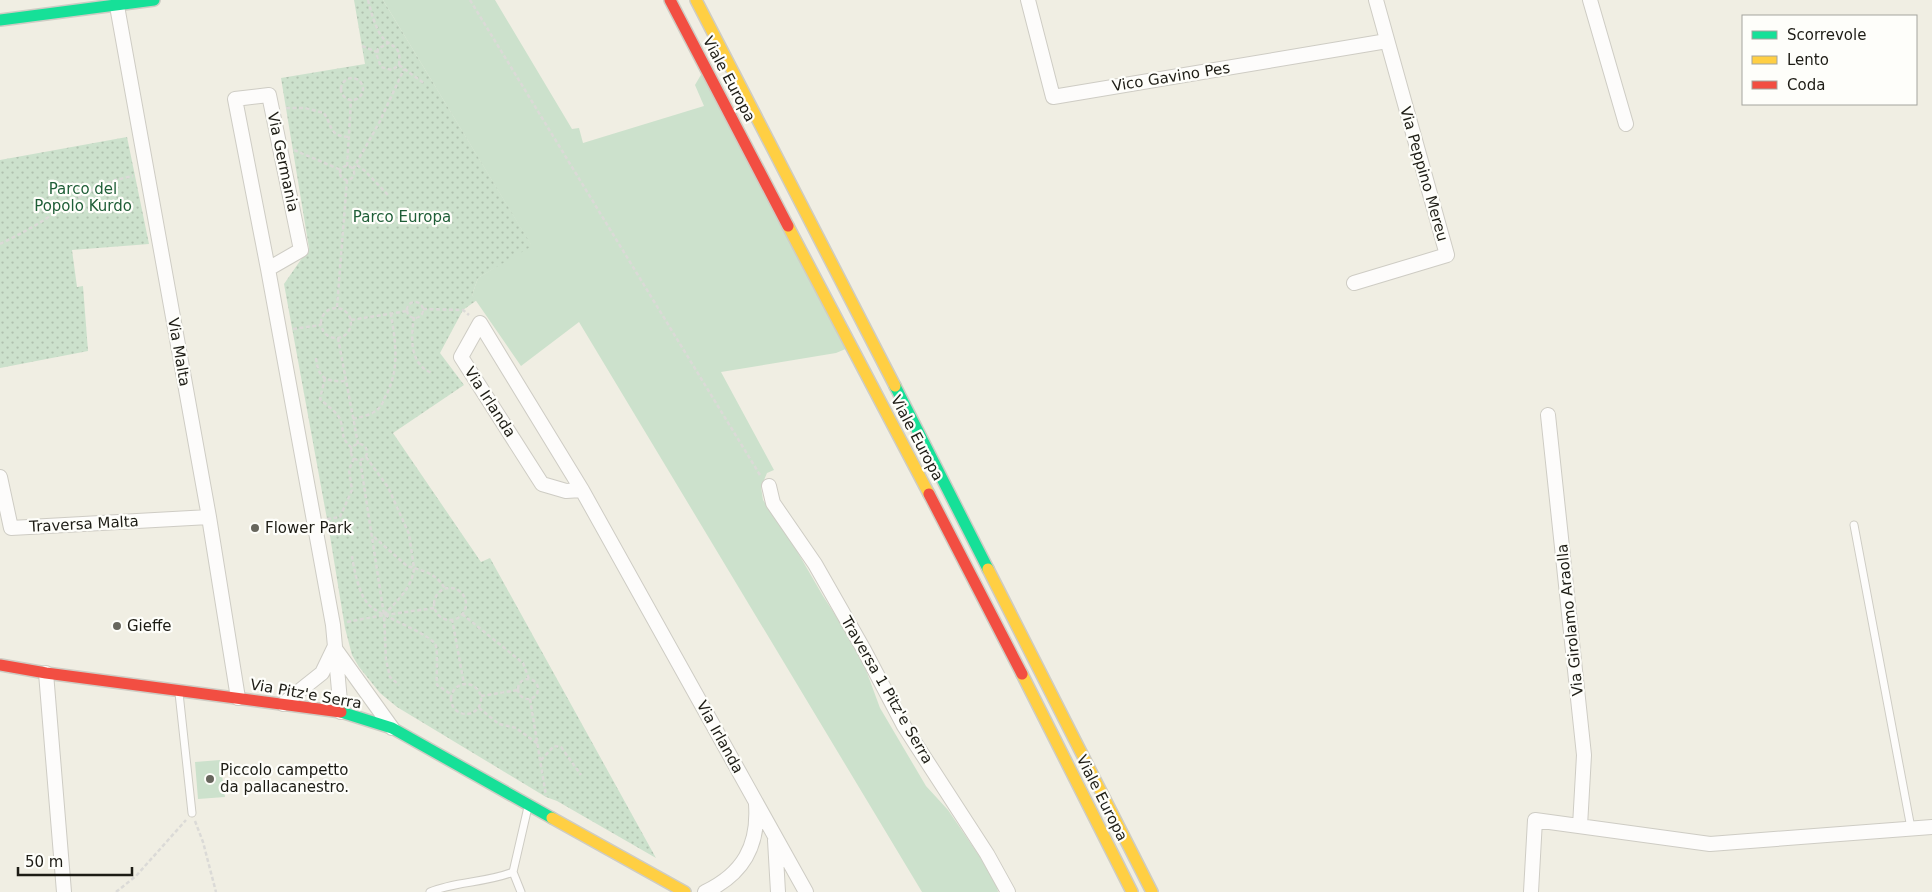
<svg xmlns="http://www.w3.org/2000/svg" width="1932" height="892" font-family="'DejaVu Sans',sans-serif">
	<defs>
		<pattern id="park-dots" width="8" height="8" patternUnits="userSpaceOnUse" patternTransform="scale(1.25)"><rect width="8" height="8" fill="#cce1cc"/><path d="M2 2h.1M6 6h.1" fill="none" stroke="#afc0ae" stroke-width="1.8" stroke-linecap="round"/></pattern>
	</defs>
	<rect width="100%" height="100%" fill="#f0eee3"/>
	<path fill="#cce1cc" d="M383,0H495L572,129L579,128L583,143L704,106L695,85L702,73L848,348L836,353L721,372L774,470L767,473L761,487L763,500L790,539L823,596L843,627L866,670L880,708L926,786L948,810L995,879L998,892H922L579,322L521,366L472,295L478,278L531,245Z
		M220,760L225,797L198,799L195,762Z"/>
	<path fill="url(#park-dots)" d="M354,0H383L532,246L478,278L472,295L477,300L463,310L440,353L464,385L393,433L481,562L490,558L656,858L557,801L546,797L397,707L380,693L359,667L352,655L345,628L329,530L284,284L309,248L281,78L365,64Z
		M127,137L149,244L72,250L77,287L83,286L88,351L0,368V160Z"/>
	<g fill="none" stroke-linecap="round" stroke-linejoin="round">
		<defs>
			<path id="lane" d="M1854,525L1911,828
				M179,693L192,813
				M430,892C456,881 486,883 513,872
				M521,892L513,872L528,807"/>
			<path id="street" d="M1028,0L1053,97L1387,41
				M1590,0L1626,124
				M117,6L209,517L238,698
				M268,269L301,250L269,95L235,99L268,269L333,625L341,712
				M1354,283L1447,255L1376,0
				M1548,415L1584,755L1580,826
				M0,477L11,528L209,517
				M769,486L773,503L815,564L864,650L904,726L987,854L1008,892
				M582,490L566,491L542,484L461,357L480,323L582,490L806,892
				M336,650L392,728
				M46,673L64,892
				M283,704L322,673L334,648
				M775,840L778,892
				M705,892C743,874 759,846 756,804
				M1531,892L1535,820L1710,844L1932,827"/>
			<path id="fast" d="M0,20L154,0
				M895,386L988,569
				M341,712L392,728L552,818"/>
			<path id="slow" d="M696,0L895,386
				M788,226L929,494
				M988,569L1152,892
				M1022,674L1132,892
				M552,818L685,892"/>
			<path id="jam" d="M670,0L788,226
				M929,494L1022,674
				M0,665L46,673L341,712"/>
		</defs>
		<use href="#lane" stroke="#ceccc4" stroke-width="9"/>
		<use href="#street" stroke="#ceccc4" stroke-width="16"/>
		<use href="#fast" stroke="#ceccc4" stroke-width="14"/>
		<use href="#slow" stroke="#ceccc4" stroke-width="14"/>
		<use href="#jam" stroke="#ceccc4" stroke-width="14"/>
		<path stroke="#dbdad7" stroke-width="2.5" stroke-dasharray="4 2.5" stroke-linecap="butt" d="M368,0C371,12 374,23 380,34C389,49 402,42 399,65L392,70L381,67L377,56L378,49L388,43
			M470,0L760,475
			M362,46L377,52
			M399,65L425,84
			M341 89a11 11 0 1 1 22 0a11 11 0 1 1-22 0Z
			M286,108H305L324,113C333,127 329,136 349,137
			M294,150L341,170
			M357,165L365,171L388,195
			M340 173a7 7 0 1 1 14 0a7 7 0 1 1-14 0Z
			M347,166L351,100
			M353,169L379,123L404,69
			M0,244C16,236 32,228 47,218C78,198 96,183 133,176
			M407 310a8 8 0 1 1 16 0a8 8 0 1 1-16 0Z
			M337,307L347,180
			M321 323a15 15 0 1 1 30 0a15 15 0 1 1-30 0Z
			M423,309L463,310L469,315
			M414,317C411,338 409,364 432,373
			M351,320L407,311
			M293,329L321,325
			M338,338L358,444
			M316,358C318,379 327,382 346,381
			M325,378L320,399C326,405 336,411 340,419C345,432 339,437 352,448
			M353,419C360,417 372,415 378,409C381,407 383,402 384,399C400,372 396,344 391,315
			M351 452a8 8 0 1 1 16 0a8 8 0 1 1-16 0Z
			M366,457L388,487L409,534L414,568C428,572 438,576 445,589
			M327,519L340,517L352,490L349,470L354,458
			M374,537L407,566L414,568C412,589 397,600 384,615L386,660L390,677L399,685
			M352,556C354,570 359,594 368,604C380,617 433,634 436,646C438,657 436,674 437,685L452,695
			M434 604a16 16 0 1 1 32 0a16 16 0 1 1-32 0Z
			M462,614L523,663L529,679
			M385,615L434,608
			M452,619L464,684
			M347,622L384,615L360,460
			M518 689a10 10 0 1 1 20 0a10 10 0 1 1-20 0Z
			M451 699a15 15 0 1 1 30 0a15 15 0 1 1-30 0Z
			M481,696L518,690
			M530,699L546,796
			M479,708L499,724L516,728L538,744
			M541,760L554,746L561,747L581,775
			M195,821L203,842L216,892
			M116,892L136,876L186,820"/>
		<use href="#lane" stroke="#fdfcfb" stroke-width="7"/>
		<use href="#street" stroke="#fdfcfb" stroke-width="14"/>
		<use href="#fast" stroke="#16e098" stroke-width="11"/>
		<use href="#slow" stroke="#ffcf43" stroke-width="11"/>
		<use href="#jam" stroke="#f24e42" stroke-width="11"/>
	</g>
	<g fill="#67665d" stroke="#fefefa" stroke-width="2">
		<circle cx="255" cy="528" r="5"/>
		<circle cx="117" cy="626" r="5"/>
		<circle cx="210" cy="779" r="5"/>
	</g>
	<g text-anchor="middle" dominant-baseline="central" stroke-width="4.5" stroke-linejoin="round" paint-order="stroke">
		<g font-size="15" fill="#1d1c15" stroke="#fefefa">
			<text transform="translate(1171 77) rotate(-9)">Vico Gavino Pes</text>
			<text transform="translate(729 79) rotate(62)">Viale Europa</text>
			<text transform="translate(283 162) rotate(78)">Via Germania</text>
			<text transform="translate(1424 174) rotate(74)">Via Peppino Mereu</text>
			<text transform="translate(179 352) rotate(80)">Via Malta</text>
			<text transform="translate(490 402) rotate(57)">Via Irlanda</text>
			<text transform="translate(917 438) rotate(62)">Viale Europa</text>
			<text transform="translate(84 524) rotate(-3)">Traversa Malta</text>
			<text transform="translate(1570 620) rotate(-96)">Via Girolamo Araolla</text>
			<text transform="translate(887 690) rotate(60)">Traversa 1 Pitz'e Serra</text>
			<text transform="translate(306 694) rotate(10)">Via Pitz'e Serra</text>
			<text transform="translate(720 737) rotate(61)">Via Irlanda</text>
			<text transform="translate(1102 798) rotate(63)">Viale Europa</text>
		</g>
		<g font-size="15" fill="#1f5e37" stroke="#fefefa">
			<text x="83" y="189">Parco del<tspan x="83" dy="17">Popolo Kurdo</tspan></text>
			<text x="402" y="217">Parco Europa</text>
		</g>
		<g font-size="15" fill="#1d1c15" stroke="#fefefa" text-anchor="start">
			<text x="265" y="528">Flower Park</text>
			<text x="127" y="626">Gieffe</text>
			<text x="220" y="770">Piccolo campetto<tspan x="220" dy="17">da pallacanestro.</tspan></text>
		</g>
	</g>
	<rect x="1742" y="15" width="175" height="90" fill="#fefefa" stroke="#a4a49e"/>
	<rect x="1752" y="31" width="25" height="8" fill="#16e098" stroke="#a4a49e"/>
	<text x="1787" y="40" font-size="15" fill="#1d1c15">Scorrevole</text>
	<rect x="1752" y="56" width="25" height="8" fill="#ffcf43" stroke="#a4a49e"/>
	<text x="1787" y="65" font-size="15" fill="#1d1c15">Lento</text>
	<rect x="1752" y="81" width="25" height="8" fill="#f24e42" stroke="#a4a49e"/>
	<text x="1787" y="90" font-size="15" fill="#1d1c15">Coda</text>
	<path d="M18 867v8h114v-8" fill="none" stroke="#1d1c15" stroke-width="2.5"/>
	<text x="25" y="867" font-size="15" fill="#1d1c15" stroke="#fefefa" stroke-width="4" paint-order="stroke">50 m</text>
</svg>
